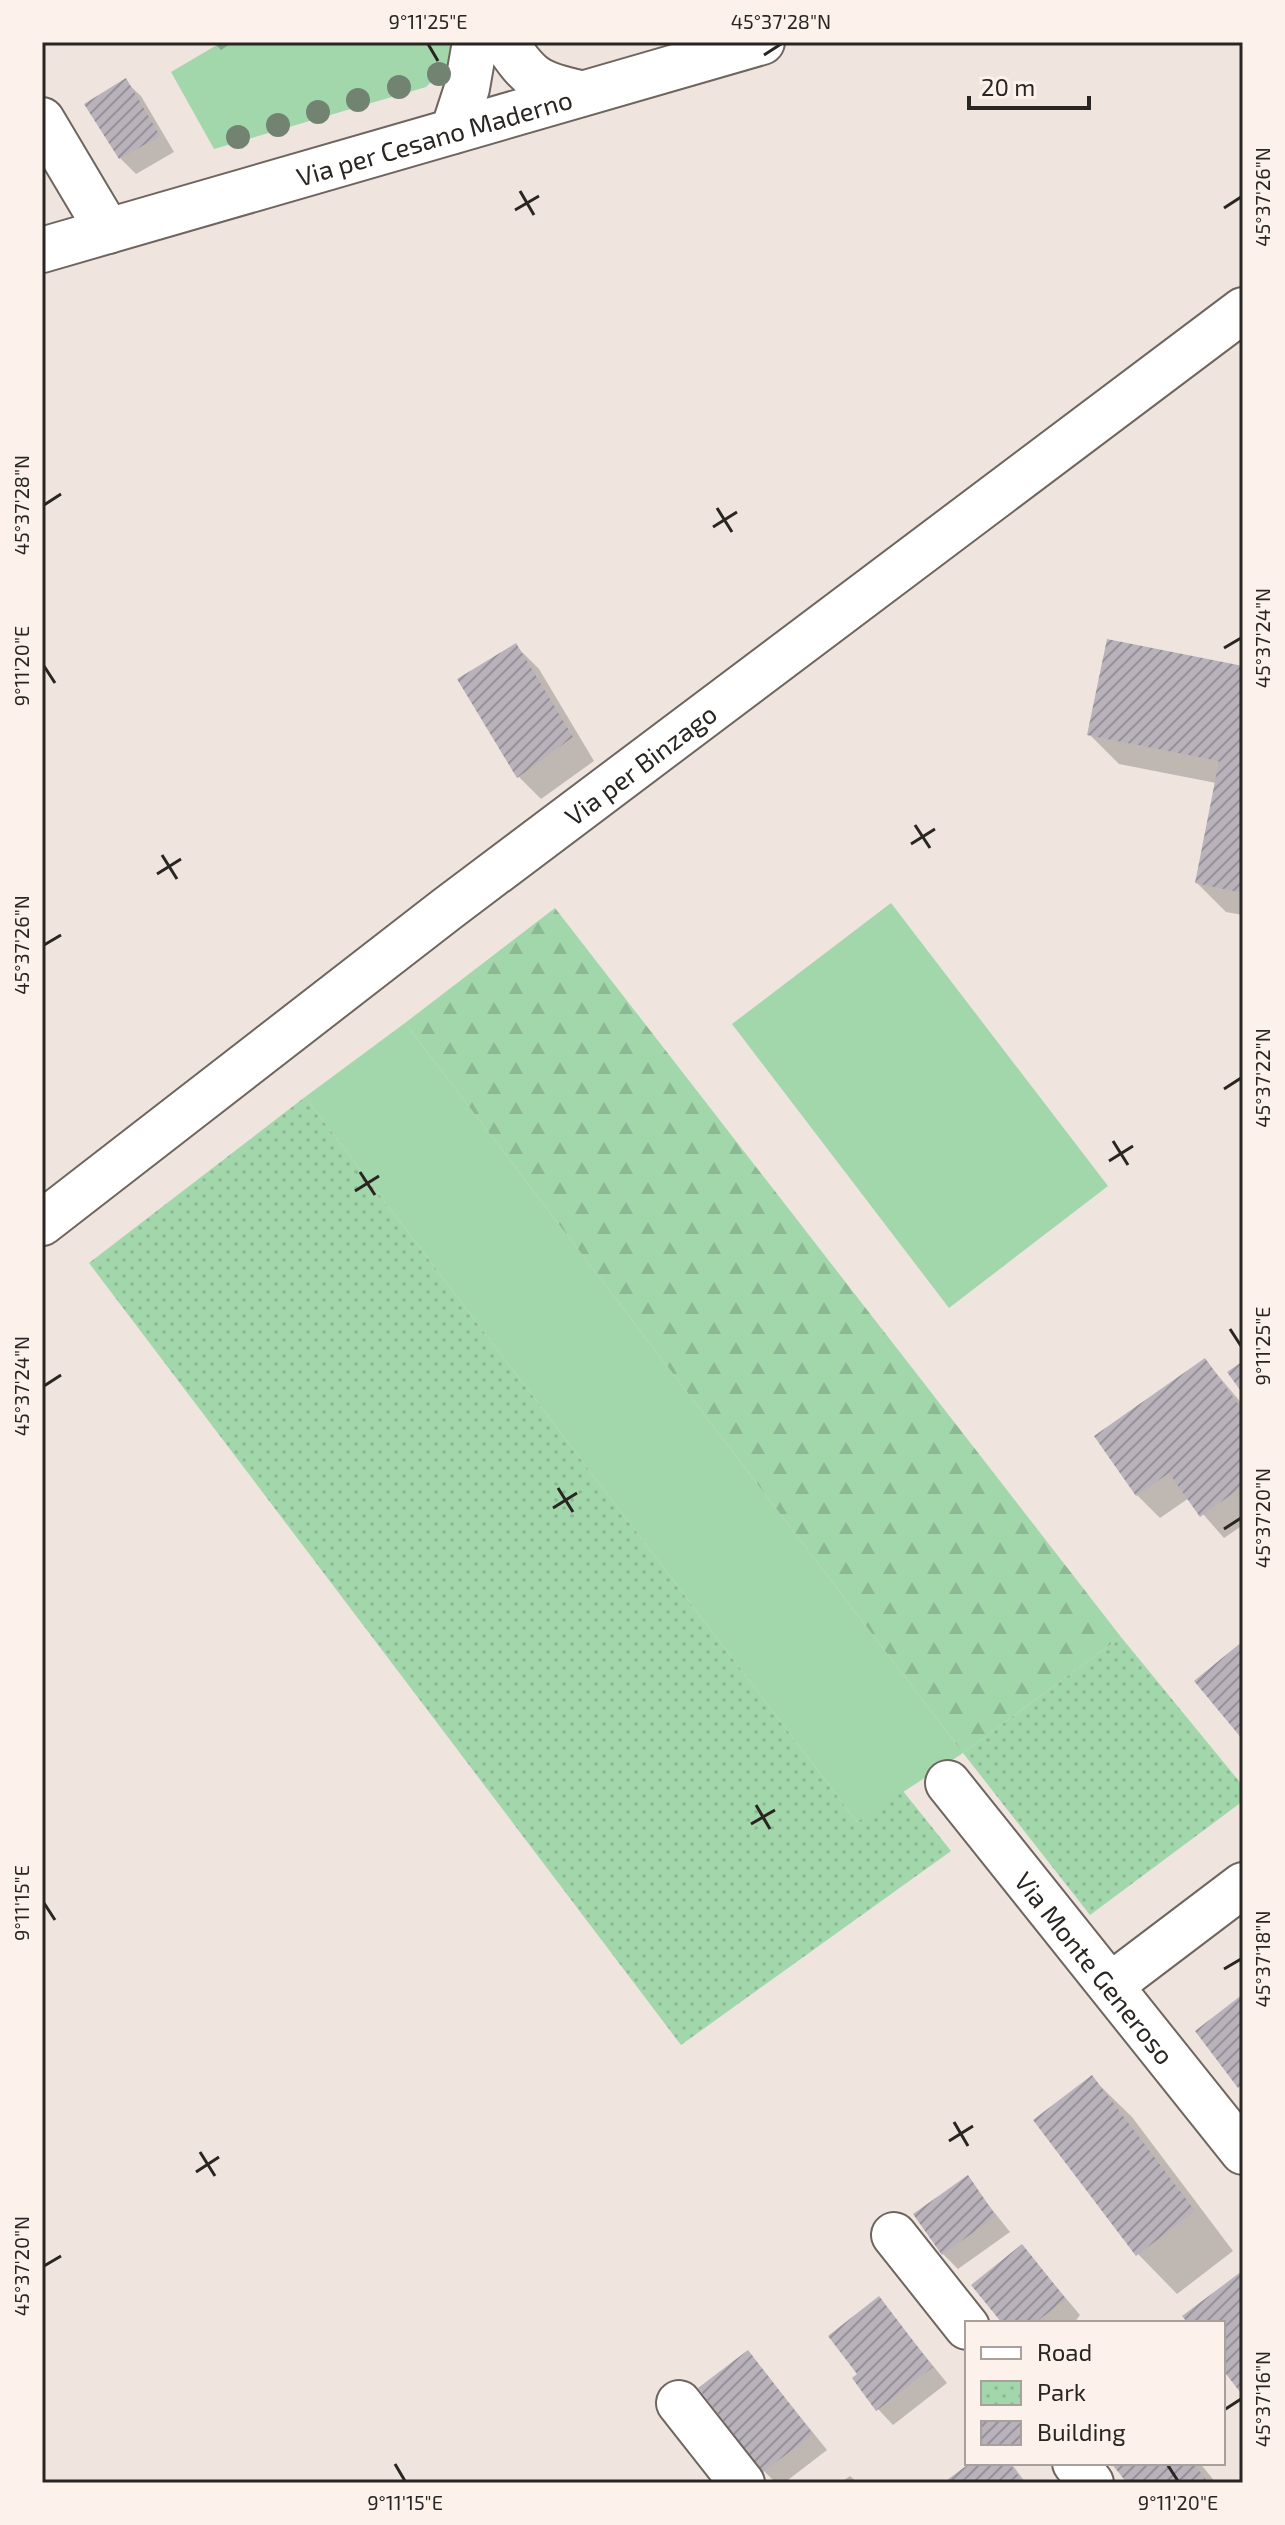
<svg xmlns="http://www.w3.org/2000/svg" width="1285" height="2525" font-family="'Exo 2',sans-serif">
	<defs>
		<pattern id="forest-firs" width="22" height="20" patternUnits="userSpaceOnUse" patternTransform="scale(2)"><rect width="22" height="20" fill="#a2d6ab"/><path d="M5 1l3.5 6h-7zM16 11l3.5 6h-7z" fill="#8cb893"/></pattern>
		<pattern id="park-dots" width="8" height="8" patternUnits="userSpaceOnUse" patternTransform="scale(2)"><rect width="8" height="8" fill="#a2d6ab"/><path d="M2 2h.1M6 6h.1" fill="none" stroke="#8cb893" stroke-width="1.8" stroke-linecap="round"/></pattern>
		<pattern id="building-hatch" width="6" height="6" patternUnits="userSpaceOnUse" patternTransform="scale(2)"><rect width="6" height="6" fill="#b9b2bb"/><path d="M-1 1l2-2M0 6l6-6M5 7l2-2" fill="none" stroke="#969198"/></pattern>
	</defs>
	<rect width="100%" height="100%" fill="#efe5de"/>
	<path fill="#a2d6ab" d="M222,42H455L450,63L426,87L214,149L171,72Z
		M891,903L1108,1186L949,1308L732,1024Z
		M405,1023L963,1753L857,1822L305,1097Z"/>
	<path fill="url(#forest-firs)" d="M555,908L1121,1637L963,1753L405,1023Z"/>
	<path fill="url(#park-dots)" d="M305,1097L857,1822L903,1791L951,1851L681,2045L89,1263Z
		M1121,1637L1243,1786V1801L1090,1915L963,1753Z"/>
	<path fill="#0003" d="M213,42H233L221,50Z
		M125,81L141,96L174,152L136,174L120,158Z
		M516,646L539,669L594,761L541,799L519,777Z
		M1243,668V915L1226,912L1197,883L1216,783L1119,764L1090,735Z
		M1205,1360L1243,1405V1525L1224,1538L1189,1498L1160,1518L1137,1495Z
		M1092,2078L1132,2117L1233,2251L1177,2294L1138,2254Z
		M967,2178L1010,2232L958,2269L943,2254Z
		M1022,2246L1080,2315L1074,2323H1005Z
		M879,2299L947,2383L893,2425L878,2409L860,2374Z
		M748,2352L827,2450L784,2483H776L764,2471Z
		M974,2463H1011L1026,2483H947Z
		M1114,2463H1200L1216,2483H1129Z
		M850,2476L858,2483H840Z"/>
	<path fill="url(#building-hatch)" d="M126,78L160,136L119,159L84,104Z
		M1107,639L1243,666V893L1195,883L1219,761L1087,735Z
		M516,643L573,737L517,778L457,679Z
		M1205,1358L1243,1411V1486L1200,1517L1169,1473L1136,1496L1094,1436Z
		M1243,1361V1394L1227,1372Z
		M1243,1641V1740L1194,1681Z
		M1243,1994V2084L1238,2088L1195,2031Z
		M1092,2075L1195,2211L1136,2256L1033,2120Z
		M968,2175L996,2216L942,2255L913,2214Z
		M1022,2244L1066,2299L1035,2323H1002L971,2285Z
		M1242,2271L1243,2273V2396L1223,2370V2323H1188L1182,2316Z
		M879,2296L933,2367L876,2411L852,2378L857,2374L828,2336Z
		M748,2350L813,2434L763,2472L698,2388Z
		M970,2463H1009L1024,2483H943Z
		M1111,2463H1193L1209,2483H1127Z"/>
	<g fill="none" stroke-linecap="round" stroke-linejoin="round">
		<defs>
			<g id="minor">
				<path d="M505,42C529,78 537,84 580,93"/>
				<path d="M42,120L108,231"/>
				<path d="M453,131L467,88L475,42"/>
				<path id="s1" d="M948,1783L1243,2152"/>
				<path d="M1111,1985L1243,1885"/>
				<path d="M894,2235L967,2327"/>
				<path d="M679,2403L742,2483"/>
				<path d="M1075,2463L1091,2483"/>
			</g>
			<g id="tertiary">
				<path id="s2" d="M42,250L762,42"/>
			</g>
			<g id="secondary">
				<path id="s3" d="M42,1223L447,909L1243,310"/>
			</g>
		</defs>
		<use href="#minor" stroke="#6e655f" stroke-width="48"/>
		<use href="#tertiary" stroke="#6e655f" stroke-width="48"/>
		<use href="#secondary" stroke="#6e655f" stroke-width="48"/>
		<use href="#minor" stroke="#fff" stroke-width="44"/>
		<use href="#tertiary" stroke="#fff" stroke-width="44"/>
		<use href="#secondary" stroke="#fff" stroke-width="44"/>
	</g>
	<g fill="#738371">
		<circle cx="439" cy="74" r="12"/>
		<circle cx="399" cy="87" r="12"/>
		<circle cx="358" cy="100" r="12"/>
		<circle cx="318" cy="112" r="12"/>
		<circle cx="278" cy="125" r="12"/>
		<circle cx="238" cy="137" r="12"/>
	</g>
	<path fill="none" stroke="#292522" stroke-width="3" d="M428,44L438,61M764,55L781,44M520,191L534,215M1224,208L1241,197M515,210L539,196M44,505L61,494M717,508L732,532M713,527L737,512M1224,648L1241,638M44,666L55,683M915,825L930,848M911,844L935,829M162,855L177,879M157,874L181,859M44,945L61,935M1224,1089L1241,1078M1113,1141L1128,1165M1109,1161L1133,1146M360,1172L375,1195M355,1191L379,1176M1230,1329L1241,1346M44,1386L61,1375M558,1488L573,1512M553,1508L577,1493M1224,1529L1241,1518M756,1805L770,1829M751,1824L775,1810M44,1903L55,1920M1224,1969L1241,1959M954,2122L968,2146M949,2141L973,2126M200,2152L215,2176M196,2172L219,2157M44,2266L61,2256M1224,2410L1241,2399M395,2464L405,2481M1167,2464L1178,2481"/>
	<g text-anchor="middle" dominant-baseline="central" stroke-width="6" stroke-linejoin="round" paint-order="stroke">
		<g font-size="26" fill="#292522" stroke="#fdf2eb">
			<text stroke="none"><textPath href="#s2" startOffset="408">Via per Cesano Maderno</textPath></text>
			<text stroke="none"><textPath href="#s3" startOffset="754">Via per Binzago</textPath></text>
			<text stroke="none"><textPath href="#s1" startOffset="236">Via Monte Generoso</textPath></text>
		</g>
	</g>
	<rect width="1285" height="2525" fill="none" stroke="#fdf2eb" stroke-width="88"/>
	<rect x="965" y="2321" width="260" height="144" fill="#fdf2eb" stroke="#a8a09b" stroke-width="2"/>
	<rect x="981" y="2347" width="40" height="12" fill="#ffffff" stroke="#a8a09b" stroke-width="2"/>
	<text x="1037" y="2361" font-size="24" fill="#292522">Road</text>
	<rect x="981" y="2381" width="40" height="24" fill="url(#park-dots)" stroke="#a8a09b" stroke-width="2"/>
	<text x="1037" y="2401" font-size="24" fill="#292522">Park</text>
	<rect x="981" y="2421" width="40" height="24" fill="url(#building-hatch)" stroke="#a8a09b" stroke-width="2"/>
	<text x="1037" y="2441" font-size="24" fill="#292522">Building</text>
	<path d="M969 96v12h120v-12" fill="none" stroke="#292522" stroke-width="4"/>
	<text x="981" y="96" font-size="24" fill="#292522" stroke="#fdf2eb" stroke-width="6" paint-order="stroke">20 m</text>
	<rect x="44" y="44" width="1197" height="2437" fill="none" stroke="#292522" stroke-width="3"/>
	<g font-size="20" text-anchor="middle" fill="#292522">
		<text x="428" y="29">9°11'25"E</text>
		<text x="781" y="29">45°37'28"N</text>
		<text transform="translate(1263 197) rotate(-90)" y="7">45°37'26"N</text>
		<text transform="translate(22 505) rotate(-90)" y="7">45°37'28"N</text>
		<text transform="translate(1263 638) rotate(-90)" y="7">45°37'24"N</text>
		<text transform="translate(22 666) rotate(-90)" y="7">9°11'20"E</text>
		<text transform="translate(22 945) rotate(-90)" y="7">45°37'26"N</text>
		<text transform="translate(1263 1078) rotate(-90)" y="7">45°37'22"N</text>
		<text transform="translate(1263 1346) rotate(-90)" y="7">9°11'25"E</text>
		<text transform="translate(22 1386) rotate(-90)" y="7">45°37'24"N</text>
		<text transform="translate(1263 1518) rotate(-90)" y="7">45°37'20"N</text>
		<text transform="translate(22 1903) rotate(-90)" y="7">9°11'15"E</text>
		<text transform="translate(1263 1959) rotate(-90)" y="7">45°37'18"N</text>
		<text transform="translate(22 2266) rotate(-90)" y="7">45°37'20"N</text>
		<text transform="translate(1263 2399) rotate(-90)" y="7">45°37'16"N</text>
		<text x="405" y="2510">9°11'15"E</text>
		<text x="1178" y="2510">9°11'20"E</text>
	</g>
</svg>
